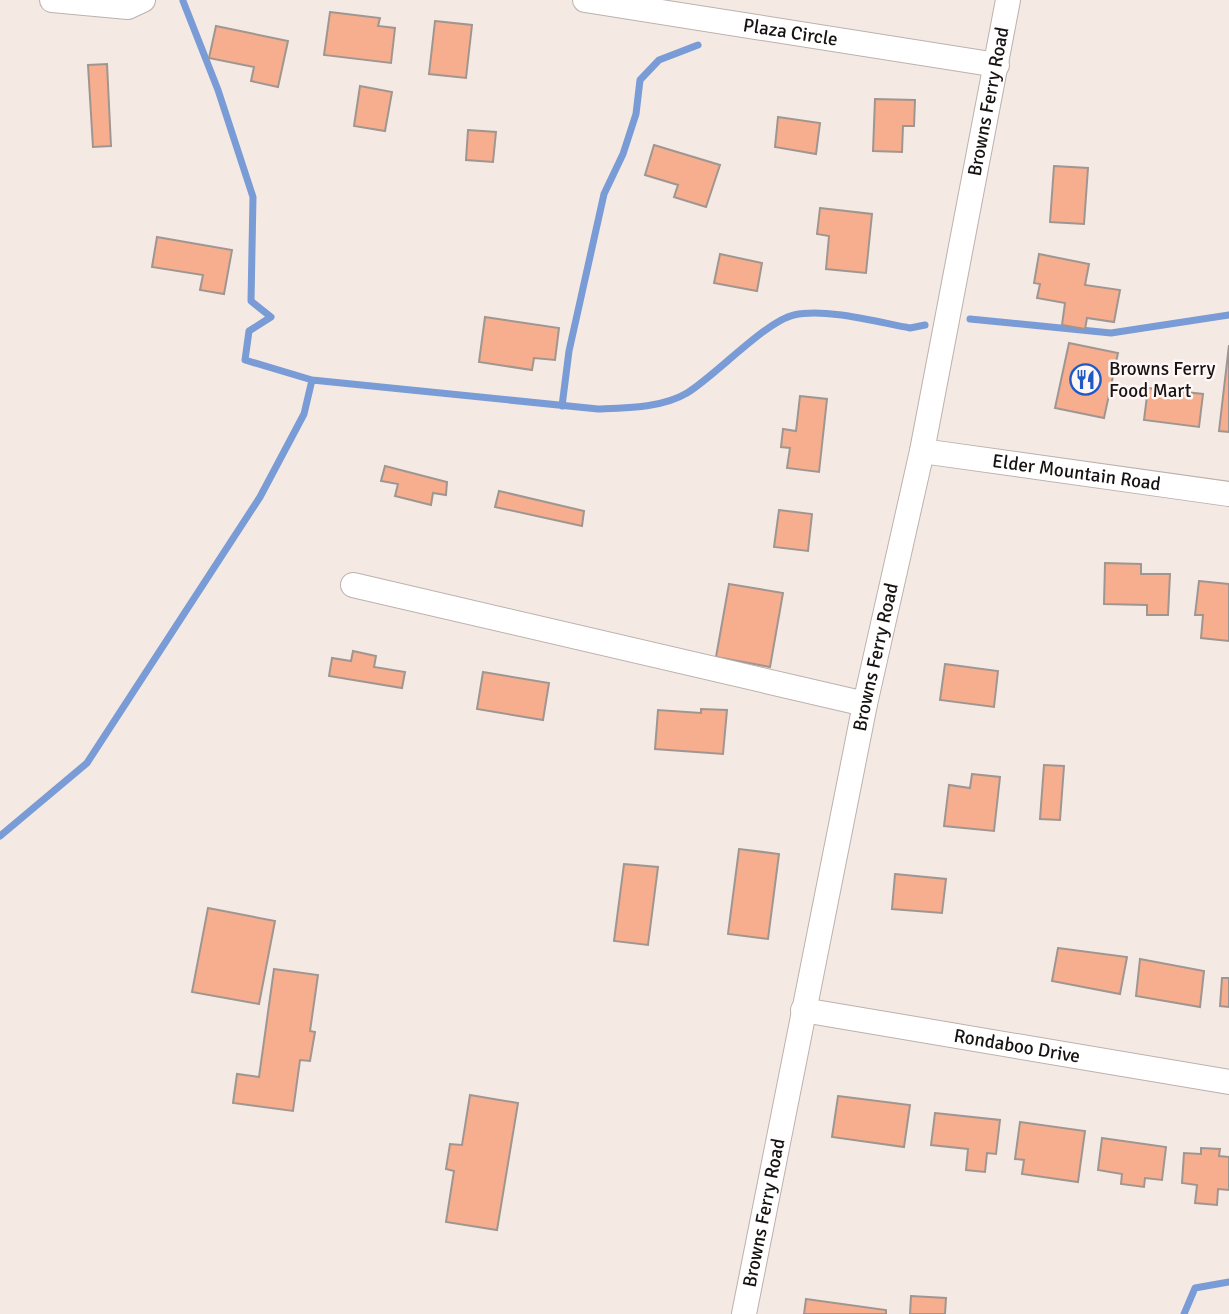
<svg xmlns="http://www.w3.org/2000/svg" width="1229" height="1314" font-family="Signika,sans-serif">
	<rect width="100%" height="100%" fill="#f5e9e4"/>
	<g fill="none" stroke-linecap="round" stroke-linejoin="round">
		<path stroke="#799bd6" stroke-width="7" d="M183,1L218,90L253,197L251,301L271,317L249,331L245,360L312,380L598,409C626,408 662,408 687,393C715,376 766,321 794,315C826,308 877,322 910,328L925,325
			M970,319L1111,333L1229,315
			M562,406L569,351L604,194L623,154L636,114L640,80L659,60L698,45
			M0,836L87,763L260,497L304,414L312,380
			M1184,1314L1195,1288L1229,1282"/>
	</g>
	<path fill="#f6ae8e" stroke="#a09691" stroke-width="2" d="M330,12L380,18L378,26L395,28L391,63L324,55Z
		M435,21L472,25L466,78L429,74Z
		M216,26L288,41L278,87L251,81L254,67L209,58Z
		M107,64L111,146L93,147L88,65Z
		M360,86L392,92L385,131L354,126Z
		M875,99L915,100L914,126H903L902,152L873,151Z
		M778,117L820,123L816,154L775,147Z
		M468,130L496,132L493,162L466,160Z
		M654,145L720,165L706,207L674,197L678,185L645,175Z
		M1054,166L1088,168L1084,224L1050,222Z
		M820,208L872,214L866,273L826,269L829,236L817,234Z
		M157,237L232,250L224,294L200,290L203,275L152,267Z
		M720,254L762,263L757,291L714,283Z
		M1039,254L1089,264L1085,285L1120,290L1114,322L1087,318L1085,329L1062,325L1065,303L1037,298L1040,284L1034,283Z
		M485,317L559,328L555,360L534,358L532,370L479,362Z
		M1069,343L1118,353L1104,418L1055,408Z
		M1229,345V432L1219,431Z
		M1148,388L1203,394L1199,427L1144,420Z
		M800,396L827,399L819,472L787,468L790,448L781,447L783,429L796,431Z
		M385,466L447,482L446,495L433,493L431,505L395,496L398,484L381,481Z
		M499,491L584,511L582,526L495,507Z
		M779,510L812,514L808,551L774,547Z
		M1105,563L1141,564V574H1170L1168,615H1147V605L1104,604Z
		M1199,581L1229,584V641L1201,638L1203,615H1195Z
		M729,584L783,593L770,667L716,657Z
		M353,651L376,656L374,667L405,672L402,688L329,676L332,658L351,661Z
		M945,664L998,671L994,707L940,700Z
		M483,672L549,683L543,720L477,709Z
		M701,709L727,710L723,754L655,749L658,710L701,713Z
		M1044,765L1064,766L1060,820L1040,819Z
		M972,774L1000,777L994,831L944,826L949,785L970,788Z
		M739,849L779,854L768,939L728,934Z
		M624,864L658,867L648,945L614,941Z
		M895,874L946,879L942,913L892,909Z
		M208,908L275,921L259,1004L192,992Z
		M1058,948L1127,957L1120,994L1052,981Z
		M1140,959L1204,971L1200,1007L1136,996Z
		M274,969L318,975L310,1031L315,1032L310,1061L300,1060L293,1111L233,1103L237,1074L259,1077Z
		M1222,978H1229V1007L1220,1006Z
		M470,1095L518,1103L497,1230L446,1222L454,1171L446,1169L450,1144L462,1145Z
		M838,1096L910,1105L904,1147L832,1137Z
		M935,1113L1000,1120L996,1154L987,1153L985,1172L966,1170L968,1149L931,1145Z
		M1020,1122L1085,1131L1078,1182L1022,1174L1024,1160L1015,1159Z
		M1102,1138L1166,1147L1162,1180L1145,1178L1144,1187L1121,1184L1122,1174L1098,1170Z
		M1201,1148L1220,1149L1219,1156L1229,1157V1190L1218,1189L1217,1205L1195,1203L1197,1185L1182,1183L1184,1153L1201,1154Z
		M911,1296L946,1298L945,1314H910Z
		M806,1299L886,1310V1314H804Z"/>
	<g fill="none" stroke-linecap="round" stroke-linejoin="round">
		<defs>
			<g id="minor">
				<path d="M52,0L128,7L143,0"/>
				<path id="s1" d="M585,0L997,65"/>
				<path id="s2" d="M922,451L1229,494"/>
				<path d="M353,585L865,704"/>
				<path id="s3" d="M803,1010L1229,1082"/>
				<path id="s4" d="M744,1314L865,704L922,451L1008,0"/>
			</g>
		</defs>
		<use href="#minor" stroke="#bcb1ac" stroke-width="26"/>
		<use href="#minor" stroke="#fff" stroke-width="24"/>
	</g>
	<defs>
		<symbol id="restaurant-ring" viewBox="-11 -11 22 22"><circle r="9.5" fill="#fef7f5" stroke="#1e59c5" stroke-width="1.5"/><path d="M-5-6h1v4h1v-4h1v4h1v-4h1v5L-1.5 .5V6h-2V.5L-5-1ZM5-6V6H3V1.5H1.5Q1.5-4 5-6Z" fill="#1e59c5"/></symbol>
	</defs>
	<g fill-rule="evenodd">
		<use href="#restaurant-ring" x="1068" y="362" width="35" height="35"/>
	</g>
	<g text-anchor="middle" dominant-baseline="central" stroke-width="5" stroke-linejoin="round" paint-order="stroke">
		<g font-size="19" fill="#171312" stroke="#fef7f5">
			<text stroke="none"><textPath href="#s1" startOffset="208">Plaza Circle</textPath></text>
			<text stroke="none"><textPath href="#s4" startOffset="1237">Browns Ferry Road</textPath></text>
			<text stroke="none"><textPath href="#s2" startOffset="156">Elder Mountain Road</textPath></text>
			<text stroke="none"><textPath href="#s4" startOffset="670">Browns Ferry Road</textPath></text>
			<text stroke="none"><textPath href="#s3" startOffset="217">Rondaboo Drive</textPath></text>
			<text stroke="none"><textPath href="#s4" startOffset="103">Browns Ferry Road</textPath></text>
		</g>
		<g font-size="19" fill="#171312" stroke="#fef7f5" text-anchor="start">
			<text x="1109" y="369">Browns Ferry<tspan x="1109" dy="22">Food Mart</tspan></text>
		</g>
	</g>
</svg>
